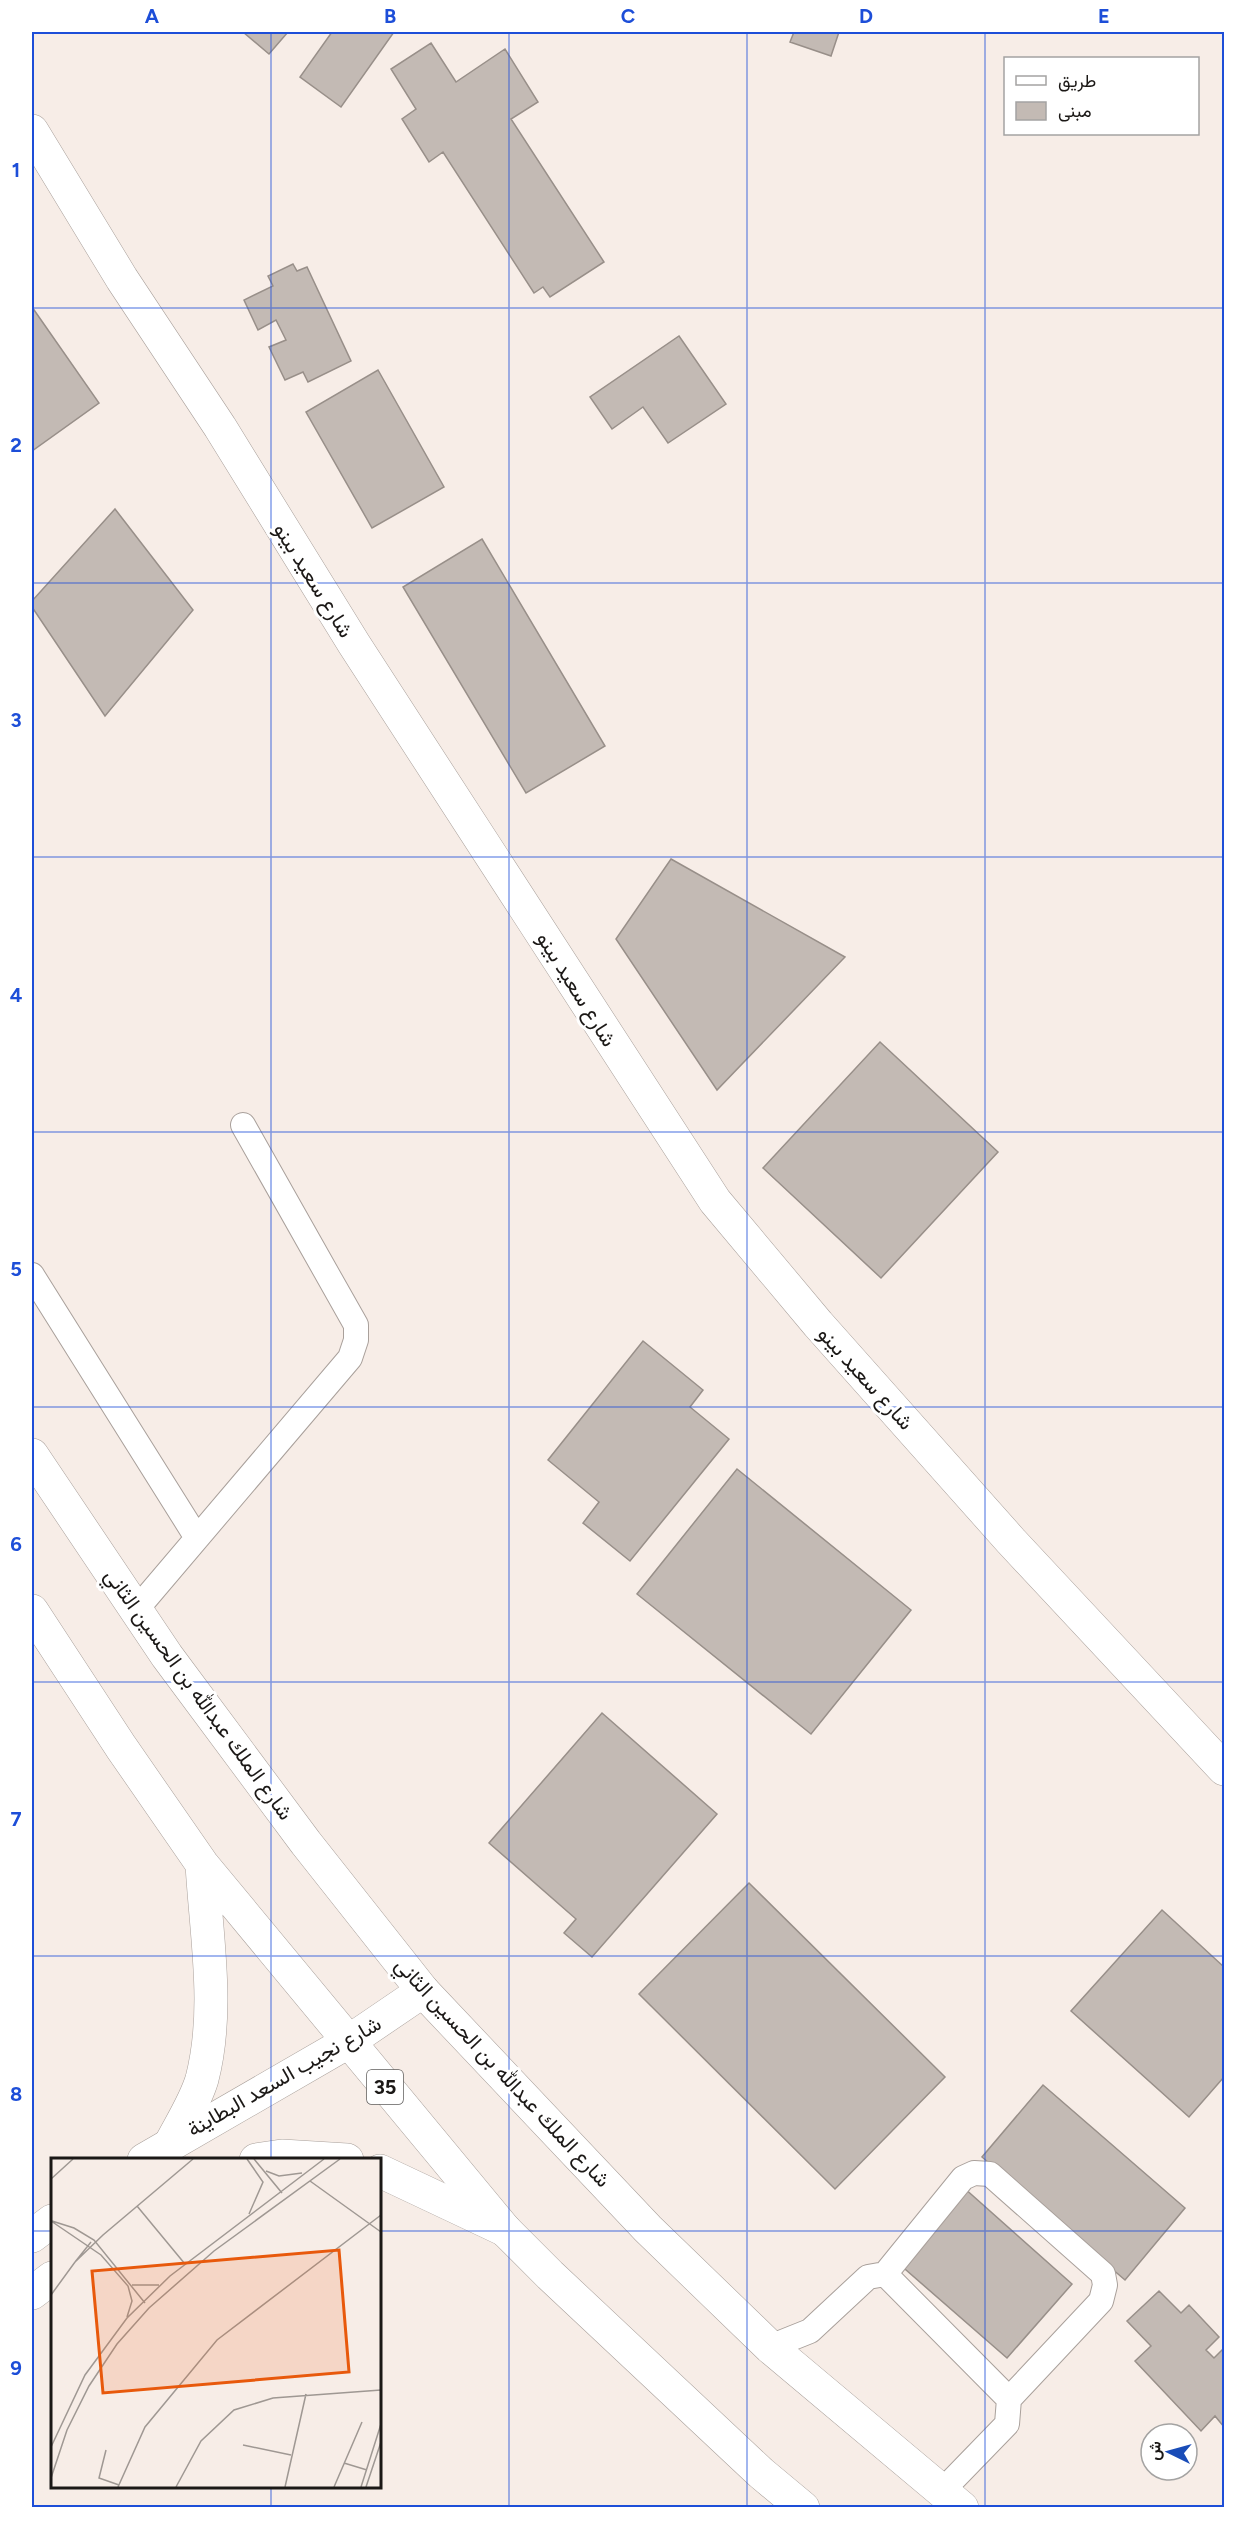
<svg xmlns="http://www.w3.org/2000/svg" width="1256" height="2539" font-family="Figtree,Vazirmatn,sans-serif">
	<rect width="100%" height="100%" fill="#f7ede7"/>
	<path fill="#c3bab4" stroke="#988f89" stroke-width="1.5" d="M243,32H288L269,54Z
		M332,32H394L341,107L300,77Z
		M794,32H839L831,56L790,42Z
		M431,43L456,82L505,49L538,102L511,119L604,262L550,297L543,287L534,293L443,152L429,162L402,119L416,109L391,69Z
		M293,264L297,271L307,267L351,361L308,382L303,372L285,380L269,347L286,340L276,320L258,330L244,300L273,286L268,276Z
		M32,307L99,403L32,451Z
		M679,336L726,404L668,443L643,407L612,429L590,397Z
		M378,370L444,487L372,528L306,412Z
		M115,509L193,610L105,716L32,607V601Z
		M482,539L605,746L526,793L403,587Z
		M671,859L845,957L717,1090L616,939Z
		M880,1042L998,1152L881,1278L763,1168Z
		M643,1341L703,1390L690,1407L729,1439L630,1561L583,1523L599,1502L548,1460Z
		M737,1469L911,1610L811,1734L637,1594Z
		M602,1713L717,1814L592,1957L564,1933L576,1919L489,1843Z
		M749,1883L945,2077L835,2189L639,1994Z
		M1162,1910L1224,1967V2077L1189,2117L1071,2011Z
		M1043,2085L1185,2208L1125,2280L982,2157Z
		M963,2187L1072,2284L1007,2358L898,2263Z
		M1159,2291L1181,2313L1189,2305L1219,2337L1206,2350L1214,2358L1224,2348V2427L1215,2416L1201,2431L1135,2361L1151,2346L1127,2321Z"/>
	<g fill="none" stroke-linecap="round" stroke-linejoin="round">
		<defs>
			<path id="lane" d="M32,1275L197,1538
				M136,1610L350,1358L356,1340V1325L243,1125
				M885,2274L963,2178L974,2173L990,2174L1103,2274L1105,2285L1101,2301L1009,2399
				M770,2347L810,2331L868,2277L885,2274L1009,2399L1007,2424L942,2491"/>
			<path id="street" d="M32,131L122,279L220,427L354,644L715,1201L818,1324L1011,1541L1224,1769
				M144,2160L348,2042L423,1991
				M256,2160L282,2156L347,2160
				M380,2171L505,2230
				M32,2236L52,2221
				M32,2293L52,2278"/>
			<path id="highway" d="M32,1455L167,1656L306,1843L423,1991L648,2229L770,2347L962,2508
				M32,1611L121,1747L202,1864L505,2230L550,2275L761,2473L803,2508
				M172,2141C182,2122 196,2100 202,2079C220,2009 206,1935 202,1864"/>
		</defs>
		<use href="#lane" stroke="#a9a09b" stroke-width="26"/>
		<use href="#street" stroke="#a9a09b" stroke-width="34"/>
		<use href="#highway" stroke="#a9a09b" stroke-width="34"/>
		<use href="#lane" stroke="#fff" stroke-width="24"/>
		<use href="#street" stroke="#fff" stroke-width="33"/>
		<use href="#highway" stroke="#fff" stroke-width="33"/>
	</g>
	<path fill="none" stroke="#1d4ed8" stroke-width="1.5" stroke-opacity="0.55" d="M271,32V2160M509,32V2508M747,32V2508M985,32V2508M32,308H1224M32,583H1224M32,857H1224M32,1132H1224M32,1407H1224M32,1682H1224M32,1956H1224M32,2231H52M380,2231H1224M271,2486V2508"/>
	<g text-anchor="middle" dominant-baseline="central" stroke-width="6" stroke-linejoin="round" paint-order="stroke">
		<rect fill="#fff" stroke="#5f5d5c" stroke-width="1.5" x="367" y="2070" width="36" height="34" rx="4.5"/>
		<g font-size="20" font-weight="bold" fill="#1b1816">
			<text x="385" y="2087">35</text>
		</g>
		<g font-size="21" fill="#1b1816" stroke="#fff">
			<text transform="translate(314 580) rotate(58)">شارع سعيد بينو</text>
			<text transform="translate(577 989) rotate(58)">شارع سعيد بينو</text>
			<text transform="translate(866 1378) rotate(48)">شارع سعيد بينو</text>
			<text transform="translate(199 1694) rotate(54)">شارع الملك عبدالله بن الحسين الثاني</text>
			<text transform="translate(503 2072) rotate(47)">شارع الملك عبدالله بن الحسين الثاني</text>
			<text transform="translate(284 2076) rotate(-30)">شارع نجيب السعد البطاينة</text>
		</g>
	</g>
	<g transform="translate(51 2158)">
		<rect width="330" height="330" fill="#f7ede7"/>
		<path fill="none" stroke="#9f9893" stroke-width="1.5" d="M196,1L212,24L198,56M203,1L231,35M215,13L228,18L251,15M0,21L22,1M259,23L330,74M86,48L134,106M0,63L50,97L77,128L81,143L76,159M1,63L23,70L43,82L94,145M24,104L40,84M81,127H108M0,137L24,104L52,77L142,1M192,287L240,297M0,289L34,217L76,160L119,118L273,1M55,292L48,320L68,327M293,305L316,312M0,320L16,272L38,228L66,186L98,150L163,93L289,1M67,329L94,269L166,182L330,57M125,329L150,283L183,252L222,240L330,232M234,329L255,236M283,329L311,264M310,329L330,266M315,329L330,284"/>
		<path fill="#e8590c" fill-opacity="0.15" stroke="#e8590c" stroke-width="3" d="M288,92L298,214L52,235L41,113Z"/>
		<rect width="330" height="330" fill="none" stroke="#1b1816" stroke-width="3"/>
	</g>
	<rect width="1256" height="2539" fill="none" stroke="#ffffff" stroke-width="66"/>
	<rect x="1004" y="57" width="195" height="78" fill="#ffffff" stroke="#a4a3a2" stroke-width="1.5"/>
	<rect x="1016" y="76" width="30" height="9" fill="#ffffff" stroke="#a4a3a2" stroke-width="1.5"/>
	<text x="1058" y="87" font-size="18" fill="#1b1816">طريق</text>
	<rect x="1016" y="102" width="30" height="18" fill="#c3bab4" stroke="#a4a3a2" stroke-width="1.5"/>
	<text x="1058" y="117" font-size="18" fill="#1b1816">مبنى</text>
	<g transform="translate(1169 2452) rotate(275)"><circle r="28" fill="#ffffff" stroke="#a4a3a2" stroke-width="1.5"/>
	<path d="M0-4.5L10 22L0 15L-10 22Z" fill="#194cb8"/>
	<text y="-9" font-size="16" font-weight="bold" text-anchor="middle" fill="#1b1816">ش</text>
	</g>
	<rect x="33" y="33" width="1190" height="2473" fill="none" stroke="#1d4ed8" stroke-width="2"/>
	<g font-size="20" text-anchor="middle" font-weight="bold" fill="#1d4ed8">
		<text x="152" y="23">A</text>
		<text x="390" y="23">B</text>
		<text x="628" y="23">C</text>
		<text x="866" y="23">D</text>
		<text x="1104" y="23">E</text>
		<text x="16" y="177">1</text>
		<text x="16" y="452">2</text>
		<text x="16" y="727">3</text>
		<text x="16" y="1002">4</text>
		<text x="16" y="1276">5</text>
		<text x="16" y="1551">6</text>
		<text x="16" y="1826">7</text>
		<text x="16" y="2101">8</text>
		<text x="16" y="2375">9</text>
	</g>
</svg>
